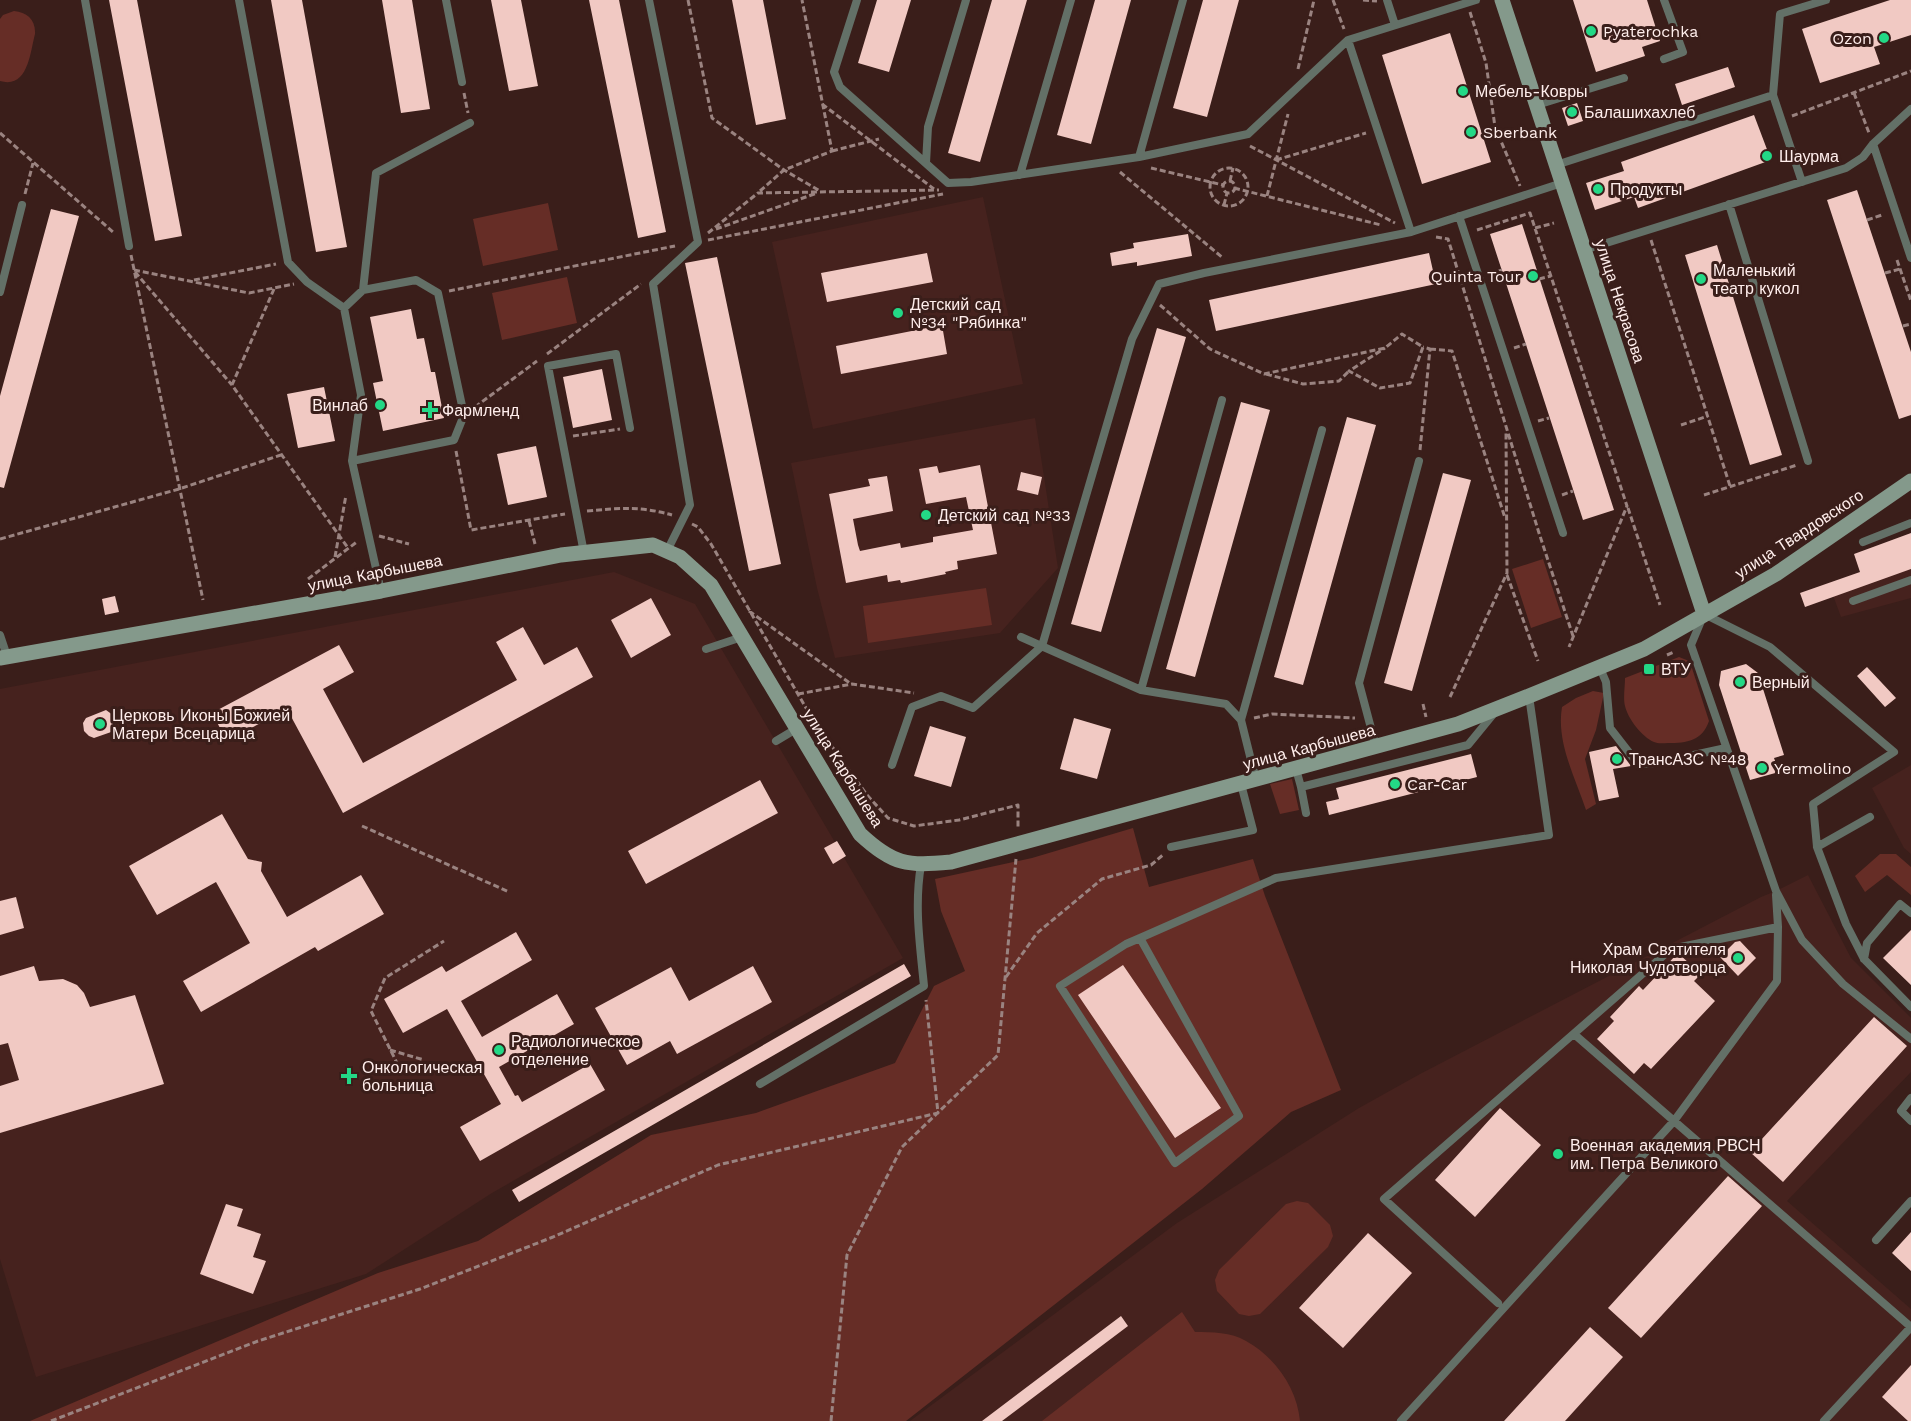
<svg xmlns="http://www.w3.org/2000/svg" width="1911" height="1421" font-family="'Work Sans',sans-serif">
	<rect width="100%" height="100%" fill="#3a1e1a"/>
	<path fill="#46221e" d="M983,197L1023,384L813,429L772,242Z
		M1035,418L1058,568L1000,633L835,658L817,588L791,463Z
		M1911,557V598L1841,617L1831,590Z
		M614,572L695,604L903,958L492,1193L366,1274L36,1377L0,1259V689Z
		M1911,765V854L1904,848L1872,788Z
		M1808,875L1851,958L1911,1018V1072L1787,1201L1911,1309V1421H910L1177,1223L1359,1108L1420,1074L1761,897L1776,891Z"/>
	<path fill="#662d26" d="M14,11C27,12 36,20 35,34C30,53 28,89 0,81V19L3,15Z
		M548,203L558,250L483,266L473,219Z
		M567,277L577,323L502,340L492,293Z
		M1543,559L1562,617L1531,628L1512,569Z
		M986,588L992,625L868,643L863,606Z
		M1679,657L1689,661L1691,665L1709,721C1702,741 1687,743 1668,743C1664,743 1658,744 1654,742C1642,737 1628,719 1625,706C1623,698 1625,687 1625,678Z
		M1593,691L1604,693L1596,730L1585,759L1596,804L1586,810C1575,777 1556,742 1562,707L1576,698Z
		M1292,779L1299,810L1280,814L1270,784Z
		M1133,828L1149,887L1253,859L1265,896L1341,1090L1291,1112L1202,1189L906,1421H30L378,1273L478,1241L651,1135L756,1113L895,1063L934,986L965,971L941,911L935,879L1032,858Z
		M1880,854H1896L1911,867V895L1887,875L1865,892L1855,876Z
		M1297,1201L1308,1203L1330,1225L1333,1236L1328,1247L1260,1314L1249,1316L1239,1314L1217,1291L1215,1280L1219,1270L1286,1204Z
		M1182,1312L1195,1332C1212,1332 1231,1332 1246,1341C1275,1357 1297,1388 1300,1421H1042Z"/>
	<path fill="#f1c9c3" d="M109,0H137L182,236L155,241Z
		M271,0H302L347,247L316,252Z
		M382,0H412L430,109L401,113Z
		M491,0H521L538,86L509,91Z
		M589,0H619L666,232L638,238Z
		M732,0H763L786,119L756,125Z
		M877,0H911L889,72L858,63Z
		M992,0H1027L980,162L948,153Z
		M1095,0H1131L1091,144L1057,135Z
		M1203,0H1239L1207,117L1173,108Z
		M1573,0H1647L1660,41L1642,47L1645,56L1596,72Z
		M1890,0H1911V35L1874,47L1880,64L1820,83L1802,29Z
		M1450,33L1491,162L1422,184L1382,55Z
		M1728,67L1735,87L1682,105L1675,84Z
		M1577,103L1583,121L1568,126L1562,108Z
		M1754,115L1771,160L1638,208L1634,197L1595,210L1586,183L1624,171L1621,162Z
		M1857,190L1911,352V415L1899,419L1827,200Z
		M51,209L79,216L4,488L0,487V396Z
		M1522,224L1614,510L1583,520L1490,234Z
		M1188,234L1192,256L1137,266V262L1112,266L1110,253L1134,248L1133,243Z
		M1717,245L1782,455L1750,465L1685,255Z
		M927,253L933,282L827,302L821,273Z
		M1429,253L1436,284L1216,331L1209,300Z
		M717,257L781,564L749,571L685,263Z
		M411,309L417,339L424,338L431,372H435L444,418L383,431L373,383L383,381L370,317Z
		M942,325L947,354L841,374L836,346Z
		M1157,328L1186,337L1101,632L1071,624Z
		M602,369L612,420L573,428L563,377Z
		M324,387L335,441L298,448L287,394Z
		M1241,402L1270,410L1195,677L1166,669Z
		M1347,417L1376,425L1303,685L1274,677Z
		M536,446L547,497L508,505L497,454Z
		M980,465L997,554L957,561L958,569L945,572L946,574L901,583L900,580L888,582L887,575L846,583L829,494L870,486L868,479L887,476L893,511L853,519L858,545L860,551L900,543L901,548L933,542V537L973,530L966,497L926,504L919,469L937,466L939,473Z
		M1021,472L1042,477L1038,495L1017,490Z
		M1443,473L1471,480L1412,691L1384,683Z
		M1911,533V569L1805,607L1800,593L1860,572L1854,554Z
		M115,596L119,612L105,615L102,599Z
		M651,598L671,635L631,658L611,620Z
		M523,627L544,665L577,647L593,677L343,813L287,709L227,741L212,713L339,645L354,672L323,689L363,763L517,680L496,642Z
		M1746,664L1758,673L1784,755L1774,758L1779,772L1750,780L1719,685L1721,671Z
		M1867,667L1896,698L1885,707L1857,676Z
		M106,710L117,718L114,731L94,738L89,736L84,731L83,723L86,718Z
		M1074,718L1111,729L1097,779L1060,769Z
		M930,726L966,737L951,787L914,776Z
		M1616,746L1631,766L1613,769L1619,797L1599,801L1589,752Z
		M1471,754L1477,777L1329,815L1326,802L1339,799L1336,788Z
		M760,780L778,813L646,884L628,851Z
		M222,814L248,859L262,862L261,871L287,917L361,875L384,914L318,951L315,947L201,1012L183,981L250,943L216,882L157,915L129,866Z
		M837,841L846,856L833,864L824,848Z
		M16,897L24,928L0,935V901Z
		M1911,930V985L1883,958Z
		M516,932L532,960L461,1001L482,1037L557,994L574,1024L499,1067L515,1096L518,1095L522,1102L590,1064L605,1090L480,1161L460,1127L501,1104L447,1009L403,1033L384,999L442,966L446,972Z
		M1740,941L1756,958L1738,976L1720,957L1735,942Z
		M1677,954H1679L1701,974L1694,981L1715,1001L1651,1069L1644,1063L1634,1074L1597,1039L1614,1021L1610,1017L1639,986L1643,990Z
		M904,964L911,976L519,1202L512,1190Z
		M1123,965L1221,1108L1175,1138L1078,995Z
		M34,966L39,981L63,979L77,985L84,993L90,1007L135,995L164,1084L0,1133V1086L19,1080L8,1043L0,1045V976Z
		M753,966L772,1002L677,1054L670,1041L627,1065L595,1008L671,967L689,1001Z
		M1874,1017L1907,1046L1783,1182L1750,1152Z
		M1500,1108L1541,1145L1475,1217L1435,1180Z
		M1728,1176L1762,1206L1641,1338L1608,1308Z
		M226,1204L243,1209L237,1226L261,1234L253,1257L266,1261L253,1294L200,1274Z
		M1911,1232V1271L1892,1253Z
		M1368,1233L1412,1273L1343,1348L1299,1308Z
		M1121,1316L1128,1326L1002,1421H982Z
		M1590,1327L1623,1357L1565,1421H1504Z
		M1911,1365V1421H1908L1882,1397Z"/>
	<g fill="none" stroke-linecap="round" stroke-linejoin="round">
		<path stroke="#9a8380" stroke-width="3" stroke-dasharray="6 3" stroke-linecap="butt" d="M688,0L712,118L784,170L820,191
			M1333,0L1344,29
			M1363,0L1377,1
			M1470,12L1486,63L1495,127L1520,186
			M1298,69L1314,0
			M464,93L468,113
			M1854,93L1869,133
			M822,104L934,189
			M1792,116L1911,71
			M0,133L113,232
			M1250,146L1395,223
			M832,151L879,139
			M1276,160L1366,133
			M1151,168L1223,185
			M1210 187a19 19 0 1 1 38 0a19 19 0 1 1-38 0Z
			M1120,172L1223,258
			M1230,181L1233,168
			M1223 187a6 6 0 1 1 12 0a6 6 0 1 1-12 0Z
			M1234,188L1381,225
			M760,191L784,170L832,151L802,0
			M25,194L33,163
			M1267,196L1288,114
			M1224,205L1227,193
			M1867,220L1882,215
			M1535,228L1554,223
			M716,229L817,193
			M1477,230L1530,213L1627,506L1569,647
			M708,233L758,193L939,190
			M1436,237L1448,239L1539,533L1573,636
			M708,240L943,194
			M1651,240L1730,486
			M131,255L203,600
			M1897,260L1911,301
			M134,270L249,293L294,284
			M135,272L232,385
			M1885,273L1900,269
			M1490,274L1502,270
			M1539,279L1551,276
			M194,280L276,264
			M274,289L232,385L348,548
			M449,291L675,246
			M1160,305L1210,349L1264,374L1385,348L1402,334L1423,347L1410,383L1380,388L1349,371L1385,348
			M1903,326L1911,324
			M1514,348L1526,344
			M1430,349L1452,351L1505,518
			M547,354L641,284
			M1266,374L1303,384L1339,381L1349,371
			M475,407L537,361
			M1538,421L1549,418
			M1681,425L1708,416
			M573,436L620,429
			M1420,450L1430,349L1423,347
			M456,451L471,530L565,514
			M1562,495L1573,491
			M1704,495L1797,465
			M1628,508L1660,605
			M587,511C620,508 640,506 672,515
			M529,521L535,544
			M692,524L698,527L711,544L813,720L867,795L888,818L914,826L959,820L1018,805V828
			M379,536L409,544
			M0,539L179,489L281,455
			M335,557L346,495
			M1507,575L1538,661
			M308,579L358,541
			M749,611L851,684
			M1667,655L1674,652
			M798,694L852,684L914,693
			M1450,697L1507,573L1506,432
			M1423,704L1426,717
			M1254,718L1272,714L1355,718
			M362,826L509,892
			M1006,977L1037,933L1102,879L1151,865L1164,854
			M390,1050L424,1060
			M402,1073L371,1011L385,978L444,941
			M51,1421L258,1341L420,1289L553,1237L718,1165L938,1113L926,1000
			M831,1421L847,1255L902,1147L998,1055L1016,859"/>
		<path stroke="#637067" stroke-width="8" d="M85,0L129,246
			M239,0L288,262L307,282L344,308L363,290L416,280L438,293L464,415L454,440L352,461
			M446,0L462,82
			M649,0L698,242L653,284L690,505L667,551
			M857,0L834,72L840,87L948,183L971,182L1139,157L1248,134L1348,40L1476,0
			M1387,0L1395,25
			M1348,40L1411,232L1562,183
			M1664,59L1683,52L1664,0
			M1773,95L1802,182
			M1537,105L1624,78
			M1873,144L1911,258
			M1139,157L1183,0
			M926,163L928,127L966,0
			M1556,165L1773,95L1780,14L1826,0
			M1020,175L1071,0
			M1729,204L1808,461
			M1459,216L1563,533
			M1584,250L1846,168L1863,157L1873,144L1911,109
			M363,290L376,173L470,123
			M0,292L22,205
			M344,308L361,395L352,461L381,591
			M1863,542L1911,523
			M584,553L548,366L616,354L630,428
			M1853,601L1911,580
			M0,635L7,656
			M1021,637L1141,690L1226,704L1241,720
			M706,649L742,637
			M1600,668L1606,682L1610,728L1638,764L1657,763L1726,748
			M1141,690L1222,400
			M776,741L796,729
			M1376,747L1359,683L1419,461
			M892,765L912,707L941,696L973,708L1042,646L1132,339L1159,284L1204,273L1411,232
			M1296,769L1301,787L1468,745L1495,712
			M1256,780L1241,720L1322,430
			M1301,787L1306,813
			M1171,847L1253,830L1241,784
			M1817,847L1870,817
			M1140,938L1239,1116L1175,1163L1060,986L1126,944L1140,938L1276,878L1549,835L1529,696
			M1864,959L1867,943L1900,904L1911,913
			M1911,1007L1864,959L1846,924L1817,847L1813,804L1894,752L1770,647L1704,614L1691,645L1776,891L1802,940L1843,984L1911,1039
			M1574,1034L1911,1327
			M760,1084L924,986C920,945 914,906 921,865
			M1911,1098L1901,1111L1911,1121
			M1876,1240L1911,1201
			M1498,1303L1384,1199L1671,949L1778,927L1776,895
			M1401,1421L1674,1121L1777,981L1778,927
			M1824,1421L1911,1327"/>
		<path stroke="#84998b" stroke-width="15" d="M1502,0L1704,614
			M0,658L381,591L561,555L653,545L680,557L711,585L860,834C893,865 907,866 951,862L1458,724L1529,696L1644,649L1776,574L1911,481"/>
	</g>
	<g fill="#23d886" stroke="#3a1e1a" stroke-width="2">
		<circle cx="1591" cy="31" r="6"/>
		<circle cx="1884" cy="38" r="6"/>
		<circle cx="1463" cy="91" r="6"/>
		<circle cx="1572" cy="112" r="6"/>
		<circle cx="1471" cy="132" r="6"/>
		<circle cx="1767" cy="156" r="6"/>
		<circle cx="1598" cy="189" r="6"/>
		<circle cx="1533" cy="276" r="6"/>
		<circle cx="1701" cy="279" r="6"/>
		<circle cx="898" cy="313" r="6"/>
		<circle cx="380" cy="405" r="6"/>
		<path d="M427 401h6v6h6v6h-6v6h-6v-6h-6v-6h6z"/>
		<circle cx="926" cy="515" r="6"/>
		<rect x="1643" y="663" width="12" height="12" rx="3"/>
		<circle cx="1740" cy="682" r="6"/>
		<circle cx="100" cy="724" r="6"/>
		<circle cx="1617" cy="759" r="6"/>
		<circle cx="1762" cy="768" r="6"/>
		<circle cx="1395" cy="784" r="6"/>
		<circle cx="1738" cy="958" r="6"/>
		<circle cx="499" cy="1050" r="6"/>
		<path d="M346 1067h6v6h6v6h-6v6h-6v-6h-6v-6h6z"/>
		<circle cx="1558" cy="1154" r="6"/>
	</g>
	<g text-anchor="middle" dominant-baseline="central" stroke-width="6" stroke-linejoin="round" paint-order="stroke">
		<g font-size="16" fill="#ffeeec" stroke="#3a1e1a" text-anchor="start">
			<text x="1603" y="31">Pyaterochka</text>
			<text x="1872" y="38" text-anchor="end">Ozon</text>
			<text x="1475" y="91">Мебель-Ковры</text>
			<text x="1584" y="112">Балашихахлеб</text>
			<text x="1483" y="132">Sberbank</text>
			<text x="1779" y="156">Шаурма</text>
			<text x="1610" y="189">Продукты</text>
			<text x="1713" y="270">Маленький<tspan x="1713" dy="18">театр кукол</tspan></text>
			<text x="1521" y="276" text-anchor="end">Quinta Tour</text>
			<text x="910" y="304">Детский сад<tspan x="910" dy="18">№34 "Рябинка"</tspan></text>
			<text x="368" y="405" text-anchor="end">Винлаб</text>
			<text x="442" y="410">Фармленд</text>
			<text x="938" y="515">Детский сад №33</text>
			<text x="1661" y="669">ВТУ</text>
			<text x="1752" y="682">Верный</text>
			<text x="112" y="715">Церковь Иконы Божией<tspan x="112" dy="18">Матери Всецарица</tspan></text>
			<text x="1629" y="759">ТрансАЗС №48</text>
			<text x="1774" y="768">Yermolino</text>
			<text x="1407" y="784">Car-Car</text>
			<text x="1726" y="949" text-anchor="end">Храм Святителя<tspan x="1726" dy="18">Николая Чудотворца</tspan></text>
			<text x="511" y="1041">Радиологическое<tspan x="511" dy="18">отделение</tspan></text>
			<text x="362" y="1067">Онкологическая<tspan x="362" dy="18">больница</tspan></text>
			<text x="1570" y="1145">Военная академия РВСН<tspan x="1570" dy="18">им. Петра Великого</tspan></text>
		</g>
		<g font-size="16" fill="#ffeeec" stroke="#3a1e1a">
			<text transform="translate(1620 301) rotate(72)">улица Некрасова</text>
			<text transform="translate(1799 534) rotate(-33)">улица Твардовского</text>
			<text transform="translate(375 573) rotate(-11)">улица Карбышева</text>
			<text transform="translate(1309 747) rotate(-15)">улица Карбышева</text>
			<text transform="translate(843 768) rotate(58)">улица Карбышева</text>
		</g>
	</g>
</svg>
